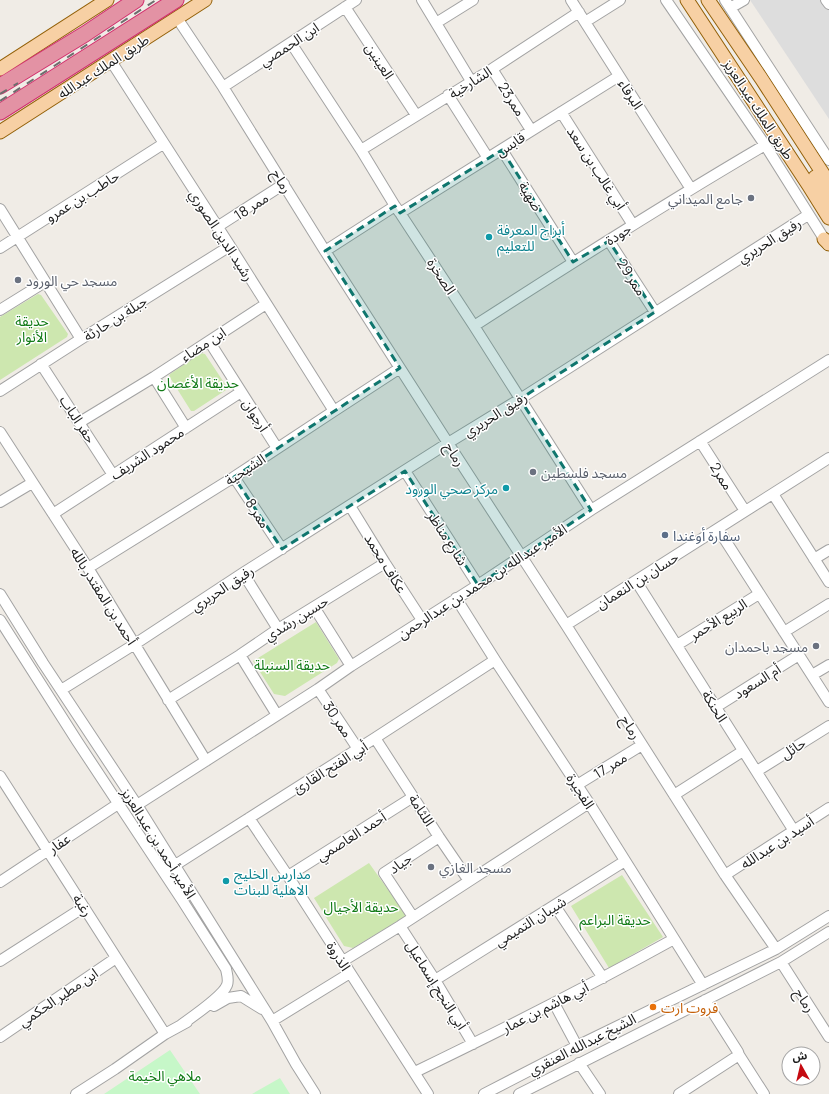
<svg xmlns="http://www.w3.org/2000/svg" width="829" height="1094" font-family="Manrope,'Noto Sans Arabic',sans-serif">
	<rect width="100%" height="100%" fill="#f0ece6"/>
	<path fill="#ddd" d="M750,0H829V119Z"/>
	<path fill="#cde7af" d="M38,294L41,295L68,334L67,337L0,380V317Z
		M201,353L205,354L227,387L226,390L194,411H191L169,376L170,374Z
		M316,622L339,659L337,663L285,696L274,694L253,661Z
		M369,863L404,912L406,916L353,948L344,946L314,898Z
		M622,875L663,937L609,968L571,906Z"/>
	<path fill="#c6f7c8" d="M170,1050L200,1094H104Z
		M280,1078L290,1094H252Z"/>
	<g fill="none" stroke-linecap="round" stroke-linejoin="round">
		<defs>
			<path id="minor" d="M422,0L471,81
				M571,0L691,189
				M666,0L765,145L828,245
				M725,0L829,160
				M826,0L829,4
				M345,7L416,115
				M730,8L744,0
				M177,18L223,87L325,251L448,443L566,625L725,875L776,949
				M585,22L620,0
				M436,23L473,0
				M291,43L361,150L395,206L400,213L474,326L591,510
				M111,61L230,246L334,411
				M492,69L531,130
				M223,87L356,0
				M448,95L488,158
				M561,112L633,225
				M361,150L492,69L579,12
				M502,150L573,262
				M0,209L81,339
				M400,213L619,76
				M217,227L284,184
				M609,241L655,312
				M0,248L163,144
				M325,251L395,206
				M0,310L45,282
				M474,326C570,264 666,203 765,145
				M209,341L277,448
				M41,364L113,475
				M154,377L186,428
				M0,391L81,339L230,246
				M80,422L154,377L266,304
				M0,432L88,568L206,761
				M700,441L745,511
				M405,471L478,585
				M234,477L282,549
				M773,494L829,582
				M0,502L32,483
				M350,506L385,563L422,620
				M53,514L241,392
				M718,529L829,702
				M814,559L829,550
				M88,568L234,477L334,411L400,368
				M243,573L278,629
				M636,581L794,831
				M0,594L43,663L137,805L272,1021L296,1064L315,1094
				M456,598L495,660L589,803L703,985
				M314,607L351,666
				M0,620L77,741L182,900L226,969C227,974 229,980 227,985C223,996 192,1017 181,1025
				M566,625L829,458
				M784,632L829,604
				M677,645L759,594
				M240,655L277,715
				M812,675L829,665
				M318,689L358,749
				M61,690L135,644L243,573L448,443L520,399L808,215
				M168,700L240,655L278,629L385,563
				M716,707L799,655
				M375,738L439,837L469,881
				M757,771L829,726
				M0,776L165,1034
				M577,785L642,745
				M674,795L743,751
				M137,805L318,689L351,666L478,585L591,510L829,360
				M249,818L288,876L428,1094
				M169,869L375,738L495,660
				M725,875L829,808
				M288,876L413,797
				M0,882L118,804
				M555,906L603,978
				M413,917L384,873L439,837
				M400,926L435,980L473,1044
				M0,961L84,907
				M343,961L400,926L589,803
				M781,962L829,1037
				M435,980L625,861
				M705,1000L738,1052L739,1055L764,1094
				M554,1003L577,1046
				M214,1006L228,998L241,996L262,1009
				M272,1021L350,973
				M0,1037L116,958
				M579,1063L600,1094
				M415,1072C502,1030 589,986 674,939
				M76,1094L115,1069L165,1034L187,1022
				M484,1094L577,1046L776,949L829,916
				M519,1094L781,962L829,932
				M679,1094L739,1055"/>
			<path id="major" d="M687,0L809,186L829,218
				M708,0L761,78L829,183
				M0,69L107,0
				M0,132L205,0
				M815,177L829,199
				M824,239L829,244"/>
			<path id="highway" d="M0,86L85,34L136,0
				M0,112L176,0"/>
		</defs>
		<use href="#minor" stroke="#a3a3a3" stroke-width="12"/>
		<use href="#major" stroke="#936008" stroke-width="15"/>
		<use href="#highway" stroke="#d22f6d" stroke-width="17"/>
		<use href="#minor" stroke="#fff" stroke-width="10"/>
		<use href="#major" stroke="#f7d0a4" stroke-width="13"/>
		<use href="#highway" stroke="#e392a4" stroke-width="15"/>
		<path stroke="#6d6d6d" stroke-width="2" stroke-dasharray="8 8" stroke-linecap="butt" d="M0,94L18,83
			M0,101L156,0"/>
	</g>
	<path fill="#0f766e" fill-opacity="0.2" stroke="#0f766e" stroke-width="3" stroke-dasharray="8 5" stroke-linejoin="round" d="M502,150L573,262L609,241L655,312L520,399L591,510L478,585L405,471L282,549L234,477L400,368L325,251L395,206L400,213Z"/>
	<g fill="#6b7280" stroke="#fff" stroke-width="1.5">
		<circle cx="751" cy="198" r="4"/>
		<circle cx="18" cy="280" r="4"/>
		<circle cx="533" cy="472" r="4"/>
		<circle cx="816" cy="646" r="4"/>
		<circle cx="431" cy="867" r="4"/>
	</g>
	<g fill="#0f9aa8" stroke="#fff" stroke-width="1.5">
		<circle cx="489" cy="237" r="4"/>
		<circle cx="506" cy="488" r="4"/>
		<circle cx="226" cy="881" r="4"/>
	</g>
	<circle fill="#5c6f8a" stroke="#fff" stroke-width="1.5" cx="665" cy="535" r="4"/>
	<circle fill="#e8710a" stroke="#fff" stroke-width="1.5" cx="653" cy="1007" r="4"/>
	<g text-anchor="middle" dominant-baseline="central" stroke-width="3" stroke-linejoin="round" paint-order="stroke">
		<g font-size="14" fill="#1f1f1f" stroke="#fff">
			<text transform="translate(289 44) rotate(-33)">ابن الحمصي</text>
			<text transform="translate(380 61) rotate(57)">العينين</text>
			<text transform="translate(103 66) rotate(-33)">طريق الملك عبدالله</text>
			<text transform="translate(470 82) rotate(-32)">الشارخية</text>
			<text transform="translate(631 94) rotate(57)">البرقاء</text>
			<text transform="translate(512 99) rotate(57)">ممر23</text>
			<text transform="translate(759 109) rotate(57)">طريق الملك عبدالعزيز</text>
			<text transform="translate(510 144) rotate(-33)">قابس</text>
			<text transform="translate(597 168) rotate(57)">أبي غالب بن سعد</text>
			<text transform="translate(282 181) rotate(58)">رماح</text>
			<text transform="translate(82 196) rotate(-32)">حاطب بن عمرو</text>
			<text transform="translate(531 196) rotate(58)">ضهية</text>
			<text transform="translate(251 206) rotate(-33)">ممر 18</text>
			<text transform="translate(618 234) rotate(-33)">جودة</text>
			<text transform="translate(222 235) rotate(57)">رشيد الدين الصوري</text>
			<text transform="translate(769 240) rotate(-32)">رفيق الحريري</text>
			<text transform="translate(442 276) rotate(57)">الصخرة</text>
			<text transform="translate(632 277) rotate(57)">ممر 29</text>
			<text transform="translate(115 318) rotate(-32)">جبلة بن حارثة</text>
			<text transform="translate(203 344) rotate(-33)">ابن مضاء</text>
			<text transform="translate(495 414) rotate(-32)">رفيق الحريري</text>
			<text transform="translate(256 415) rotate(57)">أرجوان</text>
			<text transform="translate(78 419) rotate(57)">حفر الباب</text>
			<text transform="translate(147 453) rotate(-33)">محمود الشريف</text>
			<text transform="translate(455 454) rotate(57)">رماح</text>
			<text transform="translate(245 469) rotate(-33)">الشيحية</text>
			<text transform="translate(722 476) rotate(57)">ممر2</text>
			<text transform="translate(258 513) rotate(57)">ممر 8</text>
			<text transform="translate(448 538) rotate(57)">شارع مناظر</text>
			<text transform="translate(386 563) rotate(58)">عكاف محمد</text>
			<text transform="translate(637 580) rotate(-32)">حسان بن النعمان</text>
			<text transform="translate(482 581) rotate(-33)">الأمير عبدالله بن محمد بن عبدالرحمن</text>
			<text transform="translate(222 588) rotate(-33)">رفيق الحريري</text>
			<text transform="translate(104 596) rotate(58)">أحمد بن المقتدر بالله</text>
			<text transform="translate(296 618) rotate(-32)">حسين رشدي</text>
			<text transform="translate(718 619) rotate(-32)">الربيع الأحمر</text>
			<text transform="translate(757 681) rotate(-32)">أم السعود</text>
			<text transform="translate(715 706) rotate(58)">الحنكة</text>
			<text transform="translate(338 719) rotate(56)">ممر 30</text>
			<text transform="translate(631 727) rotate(58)">رماح</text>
			<text transform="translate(793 748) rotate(-32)">حائل</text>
			<text transform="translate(610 765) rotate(-32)">ممر 17</text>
			<text transform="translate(330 767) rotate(-32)">أبي الفتح القارئ</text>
			<text transform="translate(581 791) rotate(57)">الفجيرة</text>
			<text transform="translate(422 810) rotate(57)">اللثامة</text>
			<text transform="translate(351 836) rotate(-32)">أحمد العاصمي</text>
			<text transform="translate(777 842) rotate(-33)">أسيد بن عبدالله</text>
			<text transform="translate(59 843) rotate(-34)">عفار</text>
			<text transform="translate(159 843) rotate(58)">الأمير أحمد بن عبدالعزيز</text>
			<text transform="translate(400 863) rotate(-35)">جياد</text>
			<text transform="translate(83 905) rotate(57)">رغبة</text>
			<text transform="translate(530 921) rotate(-32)">شيبان التميمي</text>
			<text transform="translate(339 956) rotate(58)">الذروة</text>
			<text transform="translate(437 985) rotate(58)">أبي النجح إسماعيل</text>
			<text transform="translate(58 997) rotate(-34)">ابن مطير الحكمي</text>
			<text transform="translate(805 1000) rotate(57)">رماح</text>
			<text transform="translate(545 1007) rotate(-27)">أبي هاشم بن عمار</text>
			<text transform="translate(582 1044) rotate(-27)">الشيخ عبدالله العنقري</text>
		</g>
		<g font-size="14" fill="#5b616d" stroke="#fff" text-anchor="start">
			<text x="743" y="198" text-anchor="end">جامع الميداني</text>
			<text x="26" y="280">مسجد حي الورود</text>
			<text x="541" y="472">مسجد فلسطين</text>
			<text x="808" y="646" text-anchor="end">مسجد باحمدان</text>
			<text x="439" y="867">مسجد الغازي</text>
		</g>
		<g font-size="14" fill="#0d838f" stroke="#fff" text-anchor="start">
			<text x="497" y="229">أبراج المعرفة<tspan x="497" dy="16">للتعليم</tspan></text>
			<text x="498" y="488" text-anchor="end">مركز صحي الورود</text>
			<text x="234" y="873">مدارس الخليج<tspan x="234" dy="16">الاهلية للبنات</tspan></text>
		</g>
		<g font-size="14" fill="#117a16" stroke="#fff">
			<text x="32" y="320">حديقة<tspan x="32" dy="16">الأنوار</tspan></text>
			<text x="198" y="382">حديقة الأغصان</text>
			<text x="292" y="664">حديقة السنبلة</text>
			<text x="361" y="906">حديقة الأجيال</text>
			<text x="615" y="919">حديقة البراعم</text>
			<text x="165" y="1075">ملاهي الخيمة</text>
		</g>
		<g font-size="14" fill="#4e5e75" stroke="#fff" text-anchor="start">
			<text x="673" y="535">سفارة أوغندا</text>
		</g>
		<g font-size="14" fill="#c56008" stroke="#fff" text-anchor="start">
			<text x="661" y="1007">فروت ارت</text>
		</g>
	</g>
	<g transform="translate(801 1066) rotate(352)"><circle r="19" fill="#ffffff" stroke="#a5a5a5"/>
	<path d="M0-3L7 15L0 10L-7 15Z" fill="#c50a11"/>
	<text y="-6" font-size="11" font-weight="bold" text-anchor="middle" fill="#1f1f1f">ش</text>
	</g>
</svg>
